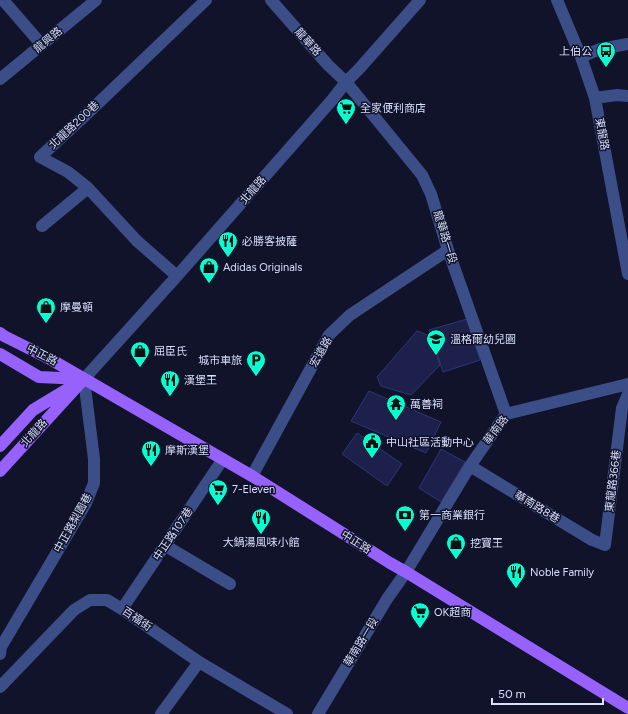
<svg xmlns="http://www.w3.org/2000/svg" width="628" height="714" font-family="Figtree,'Noto Sans TC',sans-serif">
	<rect width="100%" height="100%" fill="#101329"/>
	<path fill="#1d204a" stroke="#2f3576" d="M467,319L480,360L443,372L429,330Z
		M417,331L430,336L440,365L411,395L381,386L377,377Z
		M369,391L441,422L426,453L351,421Z
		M357,433L402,464L387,486L342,454Z
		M441,449L465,462L441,502L419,488Z"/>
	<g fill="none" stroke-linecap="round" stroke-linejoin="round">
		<path stroke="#3c4e88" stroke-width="12" d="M3,0L42,45
			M271,0L328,65L346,82L422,175L431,194L448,250L506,414
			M557,0L581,57L595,98L628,274
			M581,57L600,49L628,44
			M0,79L96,0
			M595,98L617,95L628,96
			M42,226L88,188
			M177,276L137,241L88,188L68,172L40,157L91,110L206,0
			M470,466L592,540L605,545L622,408L628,394
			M252,476L329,335L350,315L448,250
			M166,546L230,584
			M122,609L223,459
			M0,654L1,647L86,503L94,483V459L84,379L177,276L332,100L346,82L359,69L420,0
			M0,687L74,610L90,600H107L122,609L199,662L287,714
			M161,714L199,662
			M318,714L387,599L406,572L470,466L506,414L628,384"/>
		<path stroke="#9761fe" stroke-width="12" d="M0,333L4,336L50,359L252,476L390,563L406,572L628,708
			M0,354L39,377L83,379
			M0,446L33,410L71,387
			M0,471L84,379"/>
	</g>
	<defs>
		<symbol id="bus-pin" viewBox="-11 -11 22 30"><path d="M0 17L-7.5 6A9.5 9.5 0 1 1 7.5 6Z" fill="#06fed1" stroke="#101329"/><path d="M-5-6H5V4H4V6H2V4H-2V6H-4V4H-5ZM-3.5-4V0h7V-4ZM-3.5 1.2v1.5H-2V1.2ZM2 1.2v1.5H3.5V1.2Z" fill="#111"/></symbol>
		<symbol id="supermarket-pin" viewBox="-11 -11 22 30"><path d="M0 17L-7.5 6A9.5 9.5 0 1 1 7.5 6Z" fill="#06fed1" stroke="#101329"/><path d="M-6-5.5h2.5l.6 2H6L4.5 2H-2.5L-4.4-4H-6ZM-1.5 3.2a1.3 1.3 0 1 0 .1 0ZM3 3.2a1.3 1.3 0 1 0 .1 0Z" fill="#111"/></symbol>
		<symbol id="restaurant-pin" viewBox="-11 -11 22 30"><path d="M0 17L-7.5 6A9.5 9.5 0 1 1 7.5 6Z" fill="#06fed1" stroke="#101329"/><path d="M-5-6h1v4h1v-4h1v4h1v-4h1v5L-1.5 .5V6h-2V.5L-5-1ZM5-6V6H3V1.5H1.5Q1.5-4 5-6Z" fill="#111"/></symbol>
		<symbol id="shop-pin" viewBox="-11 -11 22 30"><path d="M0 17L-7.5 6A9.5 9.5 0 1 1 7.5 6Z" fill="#06fed1" stroke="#101329"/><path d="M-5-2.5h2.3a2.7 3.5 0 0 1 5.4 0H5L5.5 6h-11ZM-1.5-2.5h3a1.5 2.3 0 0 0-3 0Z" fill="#111"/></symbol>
		<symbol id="school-pin" viewBox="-11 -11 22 30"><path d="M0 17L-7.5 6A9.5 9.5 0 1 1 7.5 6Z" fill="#06fed1" stroke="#101329"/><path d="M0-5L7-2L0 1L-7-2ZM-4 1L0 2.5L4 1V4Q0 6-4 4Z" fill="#111"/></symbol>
		<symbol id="parking-pin" viewBox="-11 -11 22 30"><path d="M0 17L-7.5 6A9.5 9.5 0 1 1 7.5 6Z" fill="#06fed1" stroke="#101329"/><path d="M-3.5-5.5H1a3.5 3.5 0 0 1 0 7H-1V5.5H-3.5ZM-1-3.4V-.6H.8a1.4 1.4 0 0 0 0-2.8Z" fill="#111"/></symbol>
		<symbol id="temple-pin" viewBox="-11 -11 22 30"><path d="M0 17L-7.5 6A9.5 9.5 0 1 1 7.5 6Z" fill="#06fed1" stroke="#101329"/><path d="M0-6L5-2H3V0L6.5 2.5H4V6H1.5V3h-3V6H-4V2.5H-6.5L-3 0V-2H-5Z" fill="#111"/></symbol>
		<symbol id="civic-pin" viewBox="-11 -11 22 30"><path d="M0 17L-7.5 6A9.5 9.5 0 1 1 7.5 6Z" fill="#06fed1" stroke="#101329"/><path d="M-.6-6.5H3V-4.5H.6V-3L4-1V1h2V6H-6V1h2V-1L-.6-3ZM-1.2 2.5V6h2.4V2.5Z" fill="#111"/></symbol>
		<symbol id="bank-pin" viewBox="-11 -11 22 30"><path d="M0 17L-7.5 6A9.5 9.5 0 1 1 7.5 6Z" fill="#06fed1" stroke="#101329"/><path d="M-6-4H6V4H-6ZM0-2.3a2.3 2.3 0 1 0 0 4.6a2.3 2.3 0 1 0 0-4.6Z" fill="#111"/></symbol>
	</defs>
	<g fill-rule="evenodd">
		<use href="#bus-pin" x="595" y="40" width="22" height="30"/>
		<use href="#supermarket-pin" x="335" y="97" width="22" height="30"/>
		<use href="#restaurant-pin" x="217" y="230" width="22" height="30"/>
		<use href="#shop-pin" x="198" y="256" width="22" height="30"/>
		<use href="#shop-pin" x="35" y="296" width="22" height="30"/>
		<use href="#school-pin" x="425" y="328" width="22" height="30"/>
		<use href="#shop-pin" x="129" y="340" width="22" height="30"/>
		<use href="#parking-pin" x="245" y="349" width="22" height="30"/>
		<use href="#restaurant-pin" x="159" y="369" width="22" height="30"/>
		<use href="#temple-pin" x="385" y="393" width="22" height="30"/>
		<use href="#civic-pin" x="361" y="431" width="22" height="30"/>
		<use href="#restaurant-pin" x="140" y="439" width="22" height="30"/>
		<use href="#supermarket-pin" x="207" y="478" width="22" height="30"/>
		<use href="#bank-pin" x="394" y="504" width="22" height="30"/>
		<use href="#restaurant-pin" x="250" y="507" width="22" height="30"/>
		<use href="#shop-pin" x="445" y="532" width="22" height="30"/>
		<use href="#restaurant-pin" x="505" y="561" width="22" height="30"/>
		<use href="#supermarket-pin" x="409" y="601" width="22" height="30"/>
	</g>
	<g text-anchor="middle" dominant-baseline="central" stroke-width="3" stroke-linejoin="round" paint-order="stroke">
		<g font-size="11" fill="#d9dfff" stroke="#101329">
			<text transform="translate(48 40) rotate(-40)">龍興路</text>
			<text transform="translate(308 42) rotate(48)">龍華路</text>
			<text transform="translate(74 125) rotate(-43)">北龍路200巷</text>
			<text transform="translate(602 134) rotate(79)">東龍路</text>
			<text transform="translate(253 190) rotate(-49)">北龍路</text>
			<text transform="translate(445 237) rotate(73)">龍華路一段</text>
			<text transform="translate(321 352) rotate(-60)">宏遠路</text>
			<text transform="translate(42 355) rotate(27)">中正路</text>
			<text transform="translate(496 430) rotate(-53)">華南路</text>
			<text transform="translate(34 433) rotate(-48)">北龍路</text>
			<text transform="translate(613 481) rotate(-83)">東龍路366巷</text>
			<text transform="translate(537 507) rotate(31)">華南路8巷</text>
			<text transform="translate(73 523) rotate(-61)">中正路梨園巷</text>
			<text transform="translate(173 534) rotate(-56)">中正路107巷</text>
			<text transform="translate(356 542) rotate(32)">中正路</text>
			<text transform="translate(137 619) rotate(34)">百福街</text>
			<text transform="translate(361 642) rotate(-59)">華南路一段</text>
		</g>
		<g font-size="11" fill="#d9dfff" stroke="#101329" text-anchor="start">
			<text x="592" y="51" text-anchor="end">上伯公</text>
			<text x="360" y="108">全家便利商店</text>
			<text x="242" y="241">必勝客披薩</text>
			<text x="223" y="267">Adidas Originals</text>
			<text x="60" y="307">摩曼頓</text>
			<text x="450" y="339">溫格爾幼兒園</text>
			<text x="154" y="351">屈臣氏</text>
			<text x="242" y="360" text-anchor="end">城市車旅</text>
			<text x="184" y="380">漢堡王</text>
			<text x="410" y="404">萬善祠</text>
			<text x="386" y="442">中山社區活動中心</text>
			<text x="165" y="450">摩斯漢堡</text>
			<text x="232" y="489">7-Eleven</text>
			<text x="419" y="515">第一商業銀行</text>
			<text x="261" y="542" text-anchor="middle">大鍋湯風味小館</text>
			<text x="470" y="543">挖寶王</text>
			<text x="530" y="572">Noble Family</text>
			<text x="434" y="612">OK超商</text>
		</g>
	</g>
	<path d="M492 698v6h111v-6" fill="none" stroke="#d9dfff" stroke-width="2"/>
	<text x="498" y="698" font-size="12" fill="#d9dfff" stroke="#101329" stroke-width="3" paint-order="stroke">50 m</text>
</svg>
